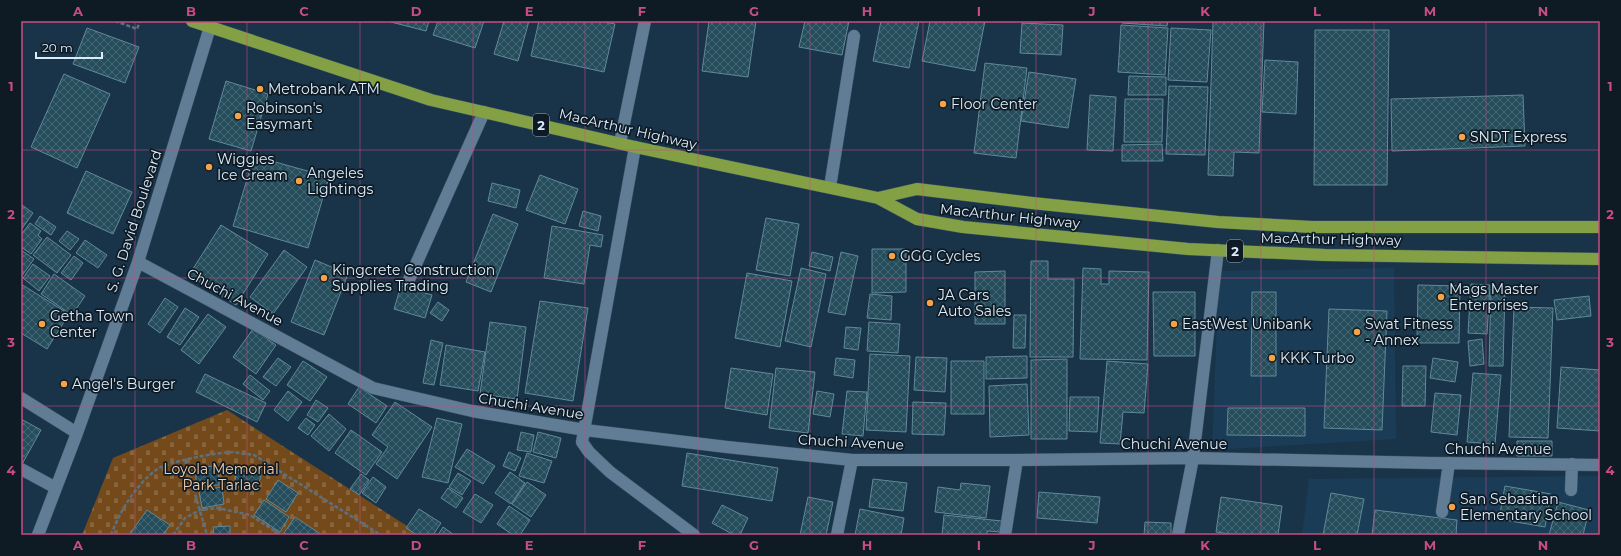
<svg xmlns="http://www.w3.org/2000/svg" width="1621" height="556" font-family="Montserrat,sans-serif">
	<defs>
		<pattern id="cemetery-stones" width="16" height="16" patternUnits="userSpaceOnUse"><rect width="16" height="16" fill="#754a1b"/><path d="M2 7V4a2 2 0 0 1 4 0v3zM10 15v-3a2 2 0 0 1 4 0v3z" fill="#88643d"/></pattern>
		<pattern id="building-cross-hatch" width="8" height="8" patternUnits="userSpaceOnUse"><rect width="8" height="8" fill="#254d5b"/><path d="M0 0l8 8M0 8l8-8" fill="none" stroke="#446773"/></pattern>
	</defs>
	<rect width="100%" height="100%" fill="#193349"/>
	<path fill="#1b3c57" d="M1394,268L1396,439L1212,450L1219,271Z
		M1599,476L1598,535H1302L1309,479Z"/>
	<path fill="url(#cemetery-stones)" d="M227,410L421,535H82L113,458Z"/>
	<path fill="url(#building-cross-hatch)" stroke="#608999" d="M387,21H429L426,31Z
		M438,21H484L475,48L433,35Z
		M504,21H529L518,61L494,54Z
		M539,21H600L615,24L604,72L531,56Z
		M709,21H756L748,77L702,71Z
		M805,21H849L842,55L799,47Z
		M881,21H919L909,68L873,61Z
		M930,21H985L975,71L922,61Z
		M1122,21H1168L1167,26L1122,23Z
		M1213,21H1264L1259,153L1234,152L1233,176L1208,175Z
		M1022,23L1063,25L1061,55L1020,53Z
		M1121,25L1168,28L1165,75L1118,72Z
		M87,28L139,47L125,83L73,64Z
		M1171,28L1211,30L1207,82L1168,80Z
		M1315,30H1389L1387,185H1314Z
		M1265,60L1298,62L1296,114L1262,112Z
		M985,63L1027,68L1016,158L974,153Z
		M1029,72L1076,79L1068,128L1021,121Z
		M64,74L110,94L77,168L31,147Z
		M1129,76L1166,77V95H1128Z
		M226,81L268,94L251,151L209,139Z
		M1169,86L1208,87L1205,155L1166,154Z
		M1090,95L1116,97L1113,151L1087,150Z
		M1523,95L1525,146L1392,151L1391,99Z
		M1125,99H1163L1162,142H1124Z
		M1162,144L1163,161H1122V145Z
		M254,156L329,177L308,248L233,226Z
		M86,171L132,192L113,234L67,213Z
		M540,175L578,189L565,224L526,210Z
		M492,183L520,190L516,208L488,201Z
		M22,205L33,213L21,230V206Z
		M583,211L601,216L598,231L579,226Z
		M493,214L518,224L491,292L466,282Z
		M40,216L56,227L51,235L35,224Z
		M766,218L799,224L790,276L756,270Z
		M30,223L41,231L38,235L42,239L31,254L21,247V235Z
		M221,225L268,254L236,305L189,275Z
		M552,226L603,235L601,247L590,245L584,284L544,278Z
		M67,231L79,239L70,250L59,241Z
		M47,237L71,255L57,273L33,255Z
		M85,240L107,255L98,268L76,253Z
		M872,249H906V292L872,293Z
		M21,250L34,259L21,277Z
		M284,250L307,267L273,314L250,297Z
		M812,252L833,257L830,271L809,266Z
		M841,252L858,256L845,315L828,312Z
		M74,256L83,263L71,280L61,273Z
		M315,260L348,274L324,335L291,322Z
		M1031,261H1048V279H1074L1073,357H1030Z
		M33,264L50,276L39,291L23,278Z
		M801,268L826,274L811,347L785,341Z
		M1083,268L1101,269V284H1109V271L1149,272L1147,360L1080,359Z
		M1005,271V324H975V272Z
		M747,273L792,281L780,347L735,338Z
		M54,274L85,296L72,315L41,294Z
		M21,284L69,314L47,349L21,333Z
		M1471,284L1490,285L1487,334L1468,333Z
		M1418,285L1460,286L1459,343H1417Z
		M401,286L432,295L425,318L394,309Z
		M1491,289H1505L1503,366H1489Z
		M1153,292H1195V356H1154Z
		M1252,292H1276V376H1251Z
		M870,294L892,296L891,320L867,318Z
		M1589,296L1591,316L1557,320L1554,300Z
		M165,298L178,307L160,333L148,324Z
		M540,301L588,308L573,401L525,393Z
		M438,302L449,310L442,321L430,313Z
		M1514,307L1553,308L1548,438L1509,437Z
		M185,308L199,317L180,345L167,337Z
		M1329,309L1387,311L1382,430L1324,428Z
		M208,314L226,327L199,364L181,350Z
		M1014,315H1026L1025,348H1013Z
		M490,322L526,327L517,399L480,394Z
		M869,322L900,324L898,353L867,351Z
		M846,327L861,328L858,350L844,348Z
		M253,329L276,345L256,374L233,357Z
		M1482,339L1484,364L1470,366L1468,341Z
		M431,340L443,343L434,385L423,383Z
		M446,345L485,352L478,391L440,385Z
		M870,354L910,356L906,432L866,430Z
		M1027,356V378L986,379V357Z
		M916,357L947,358L945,392L914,390Z
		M278,358L291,367L276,386L263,377Z
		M836,358L855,360L853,378L834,375Z
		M1433,358L1458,362L1455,382L1430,378Z
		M1067,359V439H1031V360Z
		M303,361L327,377L310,401L287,385Z
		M951,361H984V414H951Z
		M1107,361L1148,364L1144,413L1123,412L1120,444L1100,443Z
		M1403,366H1426L1425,406H1402Z
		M1561,367L1600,370V431L1557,428Z
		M731,368L773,374L767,415L725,408Z
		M776,368L815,372L808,433L769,428Z
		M1473,373L1501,375L1495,444L1467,442Z
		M205,374L266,403L257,422L196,392Z
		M250,375L270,391L263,400L243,384Z
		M1027,384L1029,435L990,437L989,386Z
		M359,387L387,406L376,423L348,404Z
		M288,391L302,402L288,421L274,410Z
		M817,391L834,394L830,417L813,414Z
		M847,391L867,392L863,436L842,434Z
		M1435,393L1461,395L1457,435L1431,432Z
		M1070,397H1099L1097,432L1069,431Z
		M316,400L328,408L318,422L307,415Z
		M395,402L432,427L397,479L376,464L388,447L372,435Z
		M913,402L946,403L944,435L912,434Z
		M1228,408H1305V436L1227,435Z
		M329,414L346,429L329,451L311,436Z
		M306,418L315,425L308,435L298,428Z
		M437,418L462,424L448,483L422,477Z
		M21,419L41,430L21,466Z
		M351,430L382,452L366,475L335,453Z
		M521,432L534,435L531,452L517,450Z
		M538,432L561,438L556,458L533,452Z
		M1517,441H1552V456H1517Z
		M467,449L495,466L483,484L455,467Z
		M509,452L521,458L515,471L503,466Z
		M527,453L552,461L544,483L519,476Z
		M687,453L778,468L772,501L682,486Z
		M218,466L219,485L196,486V467Z
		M237,470L261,475L257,491L234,486Z
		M510,472L525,483L511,504L495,493Z
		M458,473L471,481L462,495L449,487Z
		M361,474L369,480L359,495L350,489Z
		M373,477L386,487L376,503L362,493Z
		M873,479L907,483L903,511L869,507Z
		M278,480L298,493L286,512L266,499Z
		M527,482L546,495L531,517L512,504Z
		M961,483L990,486L986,518L935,512L938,487L960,490Z
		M1505,486L1551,494L1545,527L1499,519Z
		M222,487L224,504L202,508L199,491Z
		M448,488L463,498L456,508L441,498Z
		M1039,492L1100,497L1097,523L1037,518Z
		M1331,493L1364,499L1357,535H1323Z
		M475,494L493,505L481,523L463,512Z
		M808,497L833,502L826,535H800Z
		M1221,497L1282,506L1278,535H1237L1216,532Z
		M264,500L289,517L280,532L254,515Z
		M1558,502L1589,510L1583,535H1549Z
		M722,505L748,518L740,535H734L712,523Z
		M509,506L530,520L520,535H513L497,524Z
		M419,509L441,523L433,535H417L406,528Z
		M860,509L904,518L901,535H855Z
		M147,510L170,525L163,535H129Z
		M1375,510L1457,520L1456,535H1372Z
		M944,515L1002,521L1001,532L987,531V535H942Z
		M295,517L322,535H287L284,533Z
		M1145,522L1171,523V535H1144Z
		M230,526V535H214L213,527Z
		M443,527L454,535H438Z"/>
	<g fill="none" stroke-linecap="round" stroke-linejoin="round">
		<defs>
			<path id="minor" d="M620,143L645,21
				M635,147L582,442L589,452L610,472L694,535
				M830,187L854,36
				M138,262L373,388L472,411L585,430L727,447L852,460H1017L1193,458L1431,463L1600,465
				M408,282L484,112
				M21,398L77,433
				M21,469L56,488
				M1571,490L1572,464
				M1442,512L1449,463
				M38,535L77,433L138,262L210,27
				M837,535L852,460
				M1005,535L1017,460
				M1178,535L1193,458L1218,250"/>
			<path id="highway" d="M192,21L431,100L635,147L878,198L917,219L963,227L1188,249L1325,255L1600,259
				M878,198L917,189L1032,203L1218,222L1312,227H1600"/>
		</defs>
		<use href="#minor" stroke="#3a5163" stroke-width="13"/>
		<use href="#highway" stroke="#3a5163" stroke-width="13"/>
		<path stroke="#5a7083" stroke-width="2.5" stroke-dasharray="4 2" stroke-linecap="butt" d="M115,21L137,29L140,21
			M185,460L207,535
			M111,535C120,511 135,486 156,470C165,462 219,452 233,452C240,453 247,454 254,455L381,535
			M173,535L185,518L200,510L217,508L250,515L281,535"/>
		<use href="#minor" stroke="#617d96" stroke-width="12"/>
		<use href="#highway" stroke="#83a144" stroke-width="12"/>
	</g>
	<path fill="none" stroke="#c94d83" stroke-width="1" stroke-opacity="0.55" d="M135,21V535M247,21V535M360,21V535M473,21V535M585,21V535M698,21V535M810,21V535M923,21V535M1036,21V535M1148,21V535M1261,21V535M1374,21V535M1486,21V535M21,150H1600M21,278H1600M21,406H1600"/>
	<g fill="#f6a247" stroke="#0e1a24" stroke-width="1.5">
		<circle cx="260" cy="89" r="4"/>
		<circle cx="943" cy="104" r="4"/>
		<circle cx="238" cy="116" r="4"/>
		<circle cx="1462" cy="137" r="4"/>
		<circle cx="209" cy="167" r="4"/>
		<circle cx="299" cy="181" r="4"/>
		<circle cx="892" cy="256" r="4"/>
		<circle cx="324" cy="278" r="4"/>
		<circle cx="1441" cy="297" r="4"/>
		<circle cx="930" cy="303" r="4"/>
		<circle cx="42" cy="324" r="4"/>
		<circle cx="1174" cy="324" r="4"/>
		<circle cx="1357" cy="332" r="4"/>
		<circle cx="1272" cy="358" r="4"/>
		<circle cx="64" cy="384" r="4"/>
		<circle cx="1452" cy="507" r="4"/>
	</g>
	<g text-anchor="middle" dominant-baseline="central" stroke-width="3.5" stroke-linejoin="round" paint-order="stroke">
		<g fill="#0e1a24" stroke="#9fadba" stroke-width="1">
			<rect x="533" y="114" width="16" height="22" rx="3"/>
			<rect x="1227" y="240" width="16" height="22" rx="3"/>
		</g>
		<g font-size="13" font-weight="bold" fill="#ddecfa">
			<text x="541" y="125">2</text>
			<text x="1235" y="251">2</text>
		</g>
		<g font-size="14" fill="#ddecfa" stroke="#0e1a24" text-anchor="start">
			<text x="268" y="89">Metrobank ATM</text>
			<text x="951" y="104">Floor Center</text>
			<text x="246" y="108">Robinson's<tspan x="246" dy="16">Easymart</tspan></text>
			<text x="1470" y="137">SNDT Express</text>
			<text x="217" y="159">Wiggies<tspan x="217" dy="16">Ice Cream</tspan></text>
			<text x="307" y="173">Angeles<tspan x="307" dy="16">Lightings</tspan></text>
			<text x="900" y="256">GGG Cycles</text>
			<text x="332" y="270">Kingcrete Construction<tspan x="332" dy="16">Supplies Trading</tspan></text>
			<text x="1449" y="289">Mags Master<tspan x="1449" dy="16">Enterprises</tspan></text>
			<text x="938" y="295">JA Cars<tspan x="938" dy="16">Auto Sales</tspan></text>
			<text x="50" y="316">Getha Town<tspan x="50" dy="16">Center</tspan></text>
			<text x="1182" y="324">EastWest Unibank</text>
			<text x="1365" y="324">Swat Fitness<tspan x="1365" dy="16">- Annex</tspan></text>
			<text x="1280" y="358">KKK Turbo</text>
			<text x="72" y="384">Angel's Burger</text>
			<text x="1460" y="499">San Sebastian<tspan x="1460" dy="16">Elementary School</tspan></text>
		</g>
		<g font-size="14" fill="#ddecfa" stroke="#0e1a24">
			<text transform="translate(628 129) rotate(13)">MacArthur Highway</text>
			<text transform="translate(1010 216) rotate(6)">MacArthur Highway</text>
			<text transform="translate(134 221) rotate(-72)">S. G. David Boulevard</text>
			<text transform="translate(1331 239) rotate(1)">MacArthur Highway</text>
			<text transform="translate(235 297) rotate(28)">Chuchi Avenue</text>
			<text transform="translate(531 406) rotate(9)">Chuchi Avenue</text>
			<text transform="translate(851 442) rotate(3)">Chuchi Avenue</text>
			<text x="1174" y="444">Chuchi Avenue</text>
			<text x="1498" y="449">Chuchi Avenue</text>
		</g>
		<g font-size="14" fill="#f5cca7" stroke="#0e1a24">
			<text x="221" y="469">Loyola Memorial<tspan x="221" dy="16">Park Tarlac</tspan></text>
		</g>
	</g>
	<rect width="1621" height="556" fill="none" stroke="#0e1a24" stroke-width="44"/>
	<path d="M36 52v6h66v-6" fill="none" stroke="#ddecfa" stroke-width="2"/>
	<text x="42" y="52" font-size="12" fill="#ddecfa" stroke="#0e1a24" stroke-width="3" paint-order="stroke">20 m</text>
	<rect x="22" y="22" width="1577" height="512" fill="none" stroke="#c94d83" stroke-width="1.5"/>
	<g font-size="13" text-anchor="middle" font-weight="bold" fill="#c94d83">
		<text x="78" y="16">A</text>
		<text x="191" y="16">B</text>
		<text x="304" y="16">C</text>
		<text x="416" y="16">D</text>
		<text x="529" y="16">E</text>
		<text x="642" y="16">F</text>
		<text x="754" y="16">G</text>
		<text x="867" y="16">H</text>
		<text x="979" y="16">I</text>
		<text x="1092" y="16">J</text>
		<text x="1205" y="16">K</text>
		<text x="1317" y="16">L</text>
		<text x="1430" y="16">M</text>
		<text x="1543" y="16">N</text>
		<text x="11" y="91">1</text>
		<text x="1610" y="91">1</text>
		<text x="11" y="219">2</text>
		<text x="1610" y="219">2</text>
		<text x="11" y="347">3</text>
		<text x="1610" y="347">3</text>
		<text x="11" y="475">4</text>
		<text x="1610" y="475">4</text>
		<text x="78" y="550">A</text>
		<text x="191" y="550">B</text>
		<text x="304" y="550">C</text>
		<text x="416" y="550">D</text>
		<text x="529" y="550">E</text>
		<text x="642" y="550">F</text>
		<text x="754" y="550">G</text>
		<text x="867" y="550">H</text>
		<text x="979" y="550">I</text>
		<text x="1092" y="550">J</text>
		<text x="1205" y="550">K</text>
		<text x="1317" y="550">L</text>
		<text x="1430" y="550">M</text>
		<text x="1543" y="550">N</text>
	</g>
</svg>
